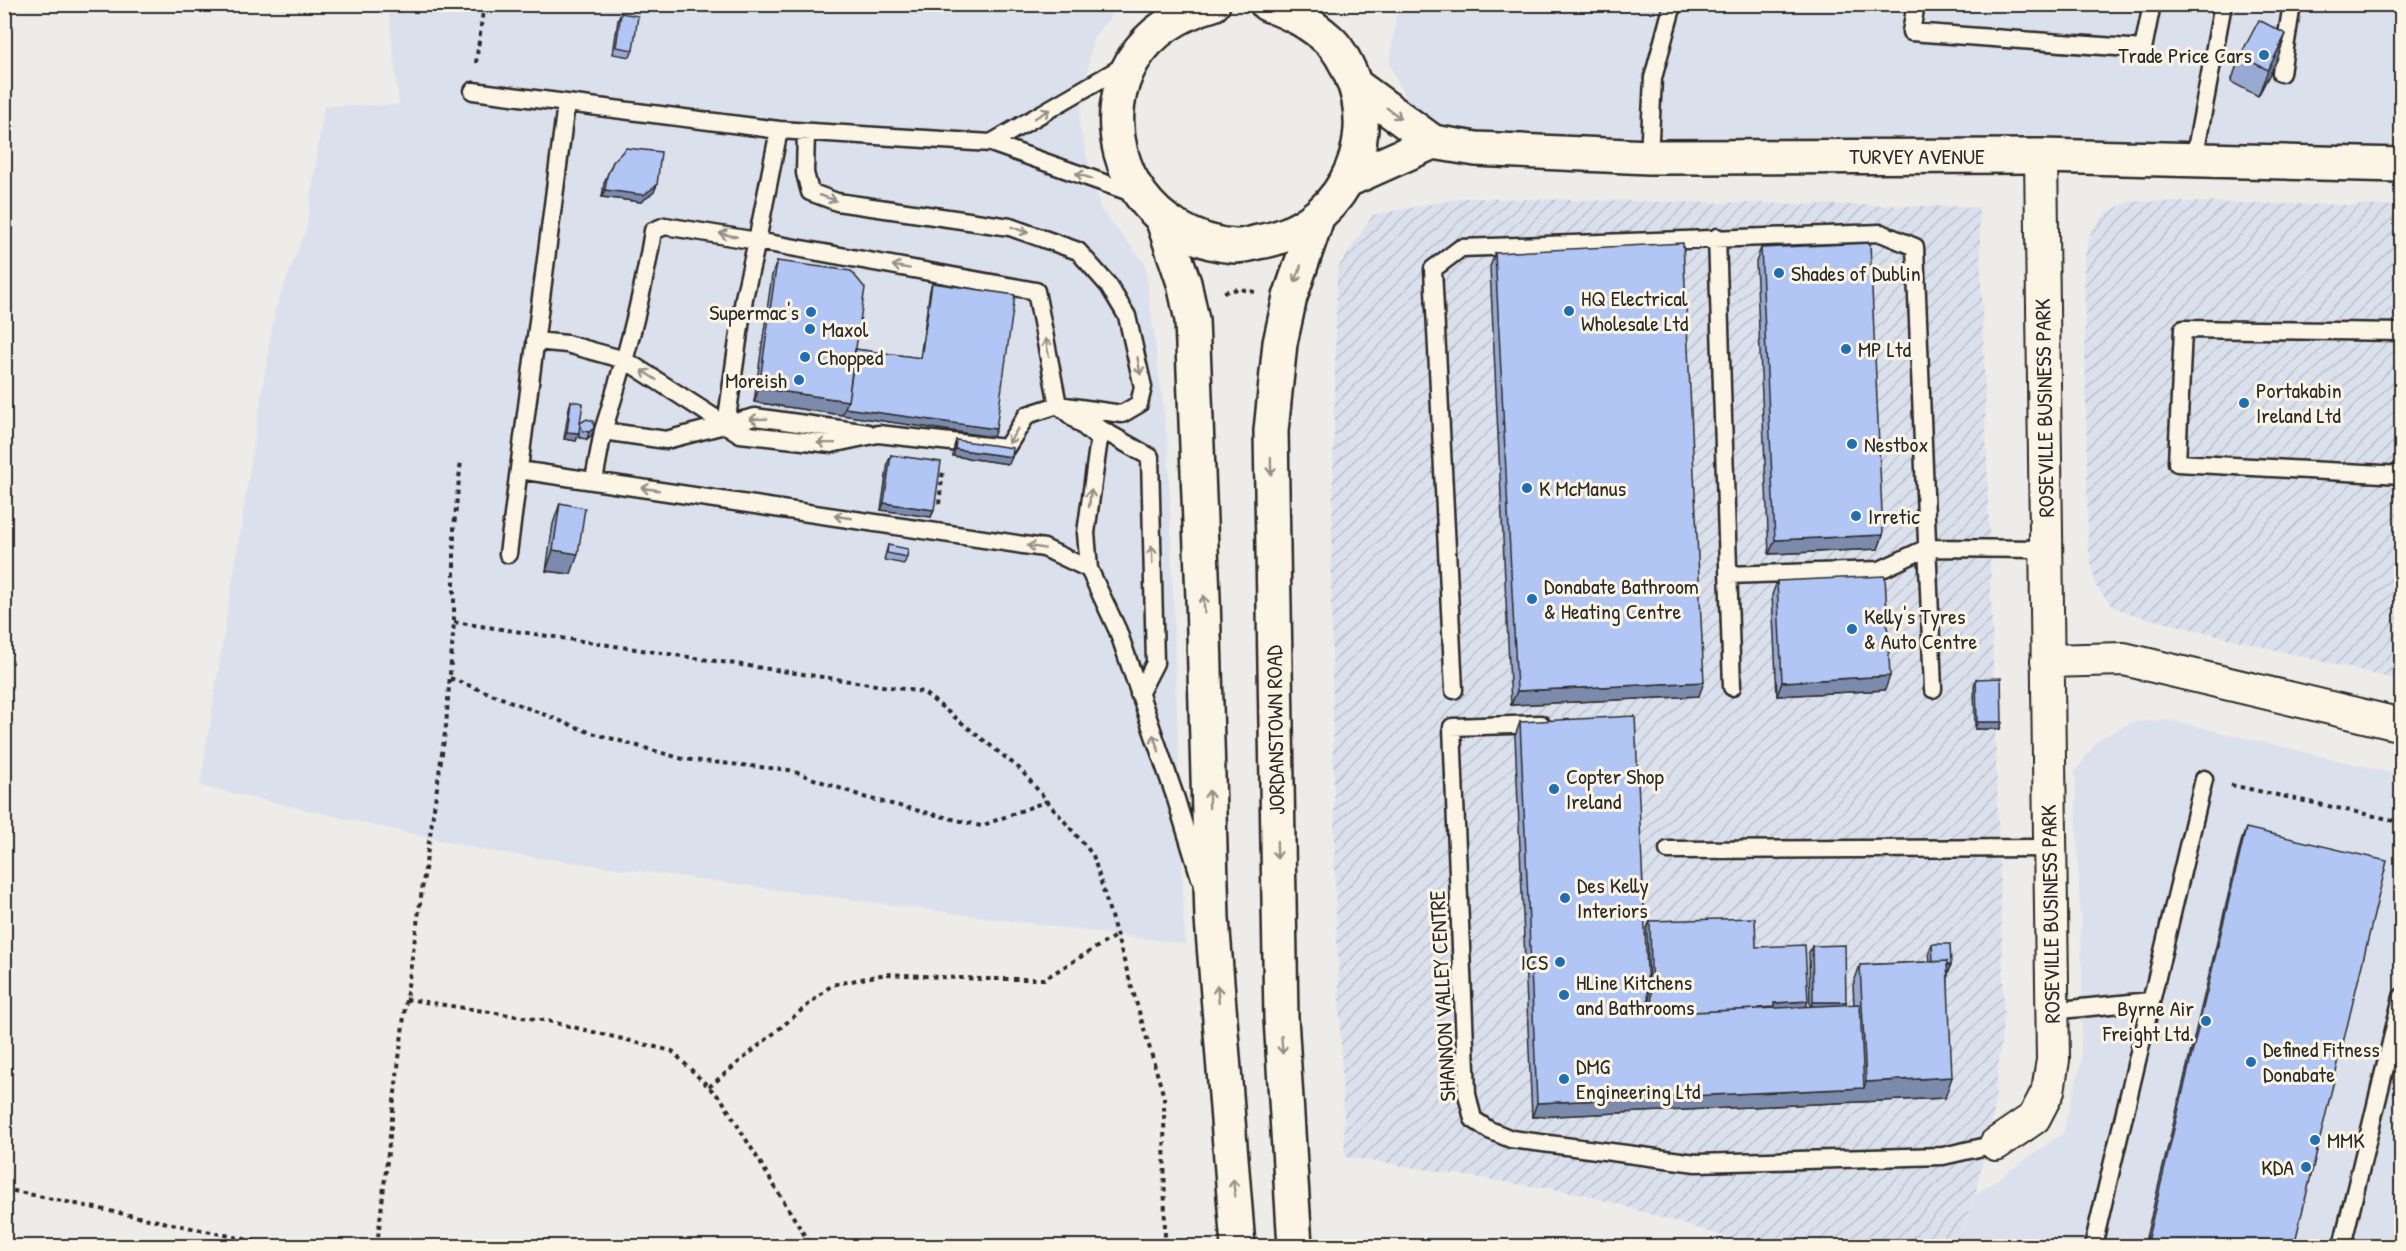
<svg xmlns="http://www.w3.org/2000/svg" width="2406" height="1251" font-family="'Patrick Hand',sans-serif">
	<defs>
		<pattern id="industrial-furrows" width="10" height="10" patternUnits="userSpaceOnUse" patternTransform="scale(1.5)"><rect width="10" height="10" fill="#dbe1ec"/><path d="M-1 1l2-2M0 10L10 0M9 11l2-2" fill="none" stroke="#bcc1cb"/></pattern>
	</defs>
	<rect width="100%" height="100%" fill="#edece8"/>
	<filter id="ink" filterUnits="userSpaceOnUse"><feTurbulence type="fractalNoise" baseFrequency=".0167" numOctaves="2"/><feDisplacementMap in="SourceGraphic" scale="12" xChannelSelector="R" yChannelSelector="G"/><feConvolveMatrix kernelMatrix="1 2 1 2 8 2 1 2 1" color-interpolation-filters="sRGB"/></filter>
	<g filter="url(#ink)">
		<path fill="#dbe1ec" d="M388,5H1120L1093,38L1079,124L1101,210L1145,263L1168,446L1185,944L488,851L200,786L275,309L307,226L324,106L399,105Z
			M1398,5H2401V165L1452,143L1412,110L1389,64Z
			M2169,720L2401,775V1246H1955L1975,1195L2063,1133L2081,1063L2082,973L2075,772L2098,740L2132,722Z"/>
		<path fill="url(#industrial-furrows)" d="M1462,198L1979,207L2004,1012L1994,1110L1975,1195L1955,1246H1756L1583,1194L1345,1157L1335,884L1331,582L1337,269L1373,215Z
			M2130,201L2401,206V681L2139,616L2113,607L2095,585L2088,546L2084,261L2091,231L2106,213Z"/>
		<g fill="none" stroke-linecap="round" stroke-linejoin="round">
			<defs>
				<path id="lane" d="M1916,4L1911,32L2143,49L2152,4
					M2281,73L2292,4
					M473,91L779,130L991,143L1138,195
					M991,143L1127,64
					M1649,157L1653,78L1673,4
					M2194,160L2223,4
					M1717,237L1732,687
					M2402,332L2183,329L2177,463L2402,475
					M535,341L567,344L625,360L740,434L831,444L878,434L1006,448L1027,415L1058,405L1122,414L1139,404L1143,387L1127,316L1109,286L1078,251L1010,227L837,202L810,192L805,173L806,132
					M1090,423L1150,457L1155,663L1139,694
					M726,425L744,298L757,241L1036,291L1058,405L1099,439L1086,533L1089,569L1118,631L1176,799L1200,878
					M603,431C624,364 642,301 653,231L665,226L757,241L779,130
					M519,470L1044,548L1089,569
					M594,480L603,431L666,440L755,417L868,433
					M508,554L566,104
					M1728,575L1880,570L1927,548L2046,549
					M1454,690L1433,269L1461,248L1881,233L1915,247L1933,689
					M1541,724L1452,727L1467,1094L1473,1119L1489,1130L1511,1139L1696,1163L1943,1156L1996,1144
					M1668,850L2049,848
					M2051,1011L2150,1001
					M2093,1246L2204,779
					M2342,1246L2402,997"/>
				<path id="street" d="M2047,661L2124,659L2402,725
					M1996,1144L2034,1118L2048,1091L2053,1060L2041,156"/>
				<path id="secondary" d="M1213,4C1181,13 1151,31 1133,60C1099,117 1120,194 1176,227C1193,237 1214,245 1235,246C1243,246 1251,244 1258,242C1336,231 1383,148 1351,75C1346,63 1339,49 1329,40C1309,22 1293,14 1267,4
					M1355,85L1433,142L1476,149L1649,157L2041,156L2402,165
					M1348,180L1433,142
					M1162,218L1184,283L1192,320L1203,598L1212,919L1238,1246
					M1295,1246L1281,1018L1271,431L1280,343L1290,297L1317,218"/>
			</defs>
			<use href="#lane" stroke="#2b2b2b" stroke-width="21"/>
			<use href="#street" stroke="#2b2b2b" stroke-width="36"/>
			<use href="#secondary" stroke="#2b2b2b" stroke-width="38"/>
			<path stroke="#2b2b2b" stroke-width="4" stroke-dasharray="4.5 4.5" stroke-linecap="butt" d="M476,63L484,4
				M1224,292L1238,289L1255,292
				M939,504L943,470
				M454,622L923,692L1020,769L1093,855L1164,1097L1165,1246
				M450,678L589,732L683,759L789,770L867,798L981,826L1047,801
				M2231,785L2402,822
				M406,999L548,1021L672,1051L722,1100L811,1246
				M709,1087L832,985L886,974L980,979H1044L1117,935
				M4,1189L278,1246
				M377,1246L406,999L446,726L454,622V527L461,460"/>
			<use href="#lane" stroke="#fcf5e5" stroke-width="16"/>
			<use href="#street" stroke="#fcf5e5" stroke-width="32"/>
			<use href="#secondary" stroke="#fcf5e5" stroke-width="33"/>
		</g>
		<path fill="#98aad3" stroke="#2b2b2b" stroke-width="1.5" d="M621,13L633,50L630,57L613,54L618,20Z
			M2240,56L2277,60L2258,96L2231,82Z
			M613,162L654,192L641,202L602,197L604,183Z
			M1761,248L1883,535L1878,549L1769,554L1756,262Z
			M1495,253L1699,696L1511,705L1490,267Z
			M777,261L855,349L920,358L930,290L932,283L993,437L754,402L772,275Z
			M571,401L580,423L592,435L587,439L580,438L579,434L576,441L564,439L569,408Z
			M956,440L1009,464L953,456L954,447Z
			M891,455L934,510L931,517L881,510L888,462Z
			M560,503L571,574L546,571L553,524Z
			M888,545L907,557L904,564L884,560Z
			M1777,581L1885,690L1777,696L1772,595Z
			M1976,679L2002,722L2000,729H1975L1974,686Z
			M1520,722L1649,1014H1650L1647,928L1650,921L1756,947L1806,1007H1810L1809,953L1812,946L1846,1002L1845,1005H1854L1853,985L1860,965L1930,962L1929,951L1932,944L1951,965L1949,972H1948L1945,1098L1532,1117L1515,736Z
			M2246,828L2294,1246H2144L2241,842Z"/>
		<path fill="#7c8bac" stroke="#2b2b2b" stroke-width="1.5" d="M2286,34L2277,60L2258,96L2268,70Z
			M657,185L654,192L641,202L602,197L605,190Z
			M759,388L848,401L842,415L754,402Z
			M845,408L996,429L993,437L842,415Z
			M594,428L592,435L587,439L589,432Z
			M567,432L579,433L576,441L564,439Z
			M955,449L1012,457L1009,464L953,456Z
			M884,503L934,510L931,517L881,510Z
			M1883,535L1878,549L1769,554L1775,540Z
			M553,550L578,554L571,574L546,571Z
			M1890,676L1885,690L1777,696L1782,682Z
			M1704,682L1699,696L1511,705L1517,691Z
			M1977,722H2002L2000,729H1975Z
			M1951,965L1949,972L1930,973L1933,966Z
			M1808,1001L1805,1009L1652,1014L1758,1008L1774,1003Z
			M1813,1002H1846L1844,1009H1810Z
			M1952,1077L1945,1098L1532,1117L1537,1103L1864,1088L1866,1082Z"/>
		<path fill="#b1c6f5" stroke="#2b2b2b" stroke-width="1.5" d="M621,13L638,16L633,50L616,47Z
			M2259,20L2286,34L2268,70L2240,56Z
			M626,148L661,152L657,185L644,195L605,190L607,176L613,162Z
			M1683,243L1704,682L1517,691L1495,253Z
			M1870,243L1883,535L1775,540L1761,248Z
			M777,261L851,271L865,288L848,401L759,388Z
			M932,283L1015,295L996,429L845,408L848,401L855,349L921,358Z
			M571,401L583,403L580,423L587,419L593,421L594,428L589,432L583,431L580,424L579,433L567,432Z
			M956,440L1013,448L1012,457L955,449Z
			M891,455L941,462L934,510L884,503Z
			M560,503L585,508L578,554L553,550Z
			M888,545L908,549L907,557L887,553Z
			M1885,576L1890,676L1782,682L1777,581Z
			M2001,678L2002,722H1977L1976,679Z
			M1635,716L1649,1014L1860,1004L1864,1088L1537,1103L1520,722Z
			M2246,828L2387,861L2294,1246H2146Z
			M1755,918L1756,947L1805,945L1808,1001L1774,1003V1007L1758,1008V1009L1652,1014L1650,921Z
			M1932,944H1950L1951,965H1947V961L1933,962Z
			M1845,945L1846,1002H1813L1812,946Z
			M1947,961L1952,1077L1866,1082L1860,965Z"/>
		<defs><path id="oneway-shaft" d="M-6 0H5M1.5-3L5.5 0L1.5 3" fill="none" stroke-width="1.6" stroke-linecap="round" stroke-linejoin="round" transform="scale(1.5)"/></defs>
		<g stroke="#949088">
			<use href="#oneway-shaft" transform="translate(1394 113) rotate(36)"/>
			<use href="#oneway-shaft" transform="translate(1042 114) rotate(-30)"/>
			<use href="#oneway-shaft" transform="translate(1084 176) rotate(-161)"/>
			<use href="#oneway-shaft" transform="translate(828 198) rotate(19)"/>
			<use href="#oneway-shaft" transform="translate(1020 230) rotate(20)"/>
			<use href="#oneway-shaft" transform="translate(728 235) rotate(-169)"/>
			<use href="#oneway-shaft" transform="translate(901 267) rotate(-170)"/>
			<use href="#oneway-shaft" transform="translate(1298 274) rotate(109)"/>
			<use href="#oneway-shaft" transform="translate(1047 347) rotate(-101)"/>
			<use href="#oneway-shaft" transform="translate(1139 366) rotate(80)"/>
			<use href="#oneway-shaft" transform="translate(649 375) rotate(-147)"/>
			<use href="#oneway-shaft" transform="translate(758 419) rotate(179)"/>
			<use href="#oneway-shaft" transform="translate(1013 436) rotate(123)"/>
			<use href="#oneway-shaft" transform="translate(826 443) rotate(-179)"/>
			<use href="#oneway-shaft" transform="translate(1271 466) rotate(89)"/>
			<use href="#oneway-shaft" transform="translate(650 489) rotate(-172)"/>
			<use href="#oneway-shaft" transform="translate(1090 498) rotate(-84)"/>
			<use href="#oneway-shaft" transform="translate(843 517) rotate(-172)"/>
			<use href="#oneway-shaft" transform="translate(1036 547) rotate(-170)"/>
			<use href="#oneway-shaft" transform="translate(1152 555) rotate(-92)"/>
			<use href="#oneway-shaft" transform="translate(1204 604) rotate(-92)"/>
			<use href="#oneway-shaft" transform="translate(1156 743) rotate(-110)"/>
			<use href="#oneway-shaft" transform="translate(1209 799) rotate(-91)"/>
			<use href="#oneway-shaft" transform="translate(1277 850) rotate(89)"/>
			<use href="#oneway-shaft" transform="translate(1218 994) rotate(-95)"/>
			<use href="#oneway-shaft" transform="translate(1282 1045) rotate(86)"/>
			<use href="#oneway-shaft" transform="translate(1234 1188) rotate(-95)"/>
		</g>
	</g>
	<g fill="#1f6fb2" stroke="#fcf5e5" stroke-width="2">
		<circle cx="2264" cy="55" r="6"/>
		<circle cx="1779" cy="273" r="6"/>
		<circle cx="1569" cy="311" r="6"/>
		<circle cx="811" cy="312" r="6"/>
		<circle cx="810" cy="329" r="6"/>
		<circle cx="1846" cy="349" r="6"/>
		<circle cx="805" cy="357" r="6"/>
		<circle cx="799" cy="380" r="6"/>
		<circle cx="2244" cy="403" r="6"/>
		<circle cx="1852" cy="444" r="6"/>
		<circle cx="1527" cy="488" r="6"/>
		<circle cx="1856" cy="516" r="6"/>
		<circle cx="1532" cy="599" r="6"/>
		<circle cx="1852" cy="629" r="6"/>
		<circle cx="1554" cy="789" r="6"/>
		<circle cx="1565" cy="898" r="6"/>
		<circle cx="1560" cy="962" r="6"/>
		<circle cx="1564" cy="995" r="6"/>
		<circle cx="2206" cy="1021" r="6"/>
		<circle cx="2251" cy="1062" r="6"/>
		<circle cx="1564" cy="1079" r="6"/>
		<circle cx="2315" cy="1140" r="6"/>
		<circle cx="2306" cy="1167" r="6"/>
	</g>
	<g text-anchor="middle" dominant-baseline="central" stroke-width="6" stroke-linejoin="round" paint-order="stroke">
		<g font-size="22" fill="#2b2b2b" stroke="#fcf5e5" text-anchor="start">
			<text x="2252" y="55" text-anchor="end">Trade Price Cars</text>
			<text x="1791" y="273">Shades of Dublin</text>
			<text x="1581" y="298">HQ Electrical<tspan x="1581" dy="25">Wholesale Ltd</tspan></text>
			<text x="799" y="312" text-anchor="end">Supermac's</text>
			<text x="822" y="329">Maxol</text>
			<text x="1858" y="349">MP Ltd</text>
			<text x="817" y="357">Chopped</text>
			<text x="787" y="380" text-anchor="end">Moreish</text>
			<text x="2256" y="390">Portakabin<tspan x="2256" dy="25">Ireland Ltd</tspan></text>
			<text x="1864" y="444">Nestbox</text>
			<text x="1539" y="488">K McManus</text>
			<text x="1868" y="516">Irretic</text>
			<text x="1544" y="586">Donabate Bathroom<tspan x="1544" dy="25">&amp; Heating Centre</tspan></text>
			<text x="1864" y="616">Kelly's Tyres<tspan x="1864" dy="25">&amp; Auto Centre</tspan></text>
			<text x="1566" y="776">Copter Shop<tspan x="1566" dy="25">Ireland</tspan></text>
			<text x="1577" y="885">Des Kelly<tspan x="1577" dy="25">Interiors</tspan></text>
			<text x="1548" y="962" text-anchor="end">ICS</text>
			<text x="1576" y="982">HLine Kitchens<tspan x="1576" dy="25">and Bathrooms</tspan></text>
			<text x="2194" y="1008" text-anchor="end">Byrne Air<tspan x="2194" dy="25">Freight Ltd.</tspan></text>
			<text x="2263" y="1049">Defined Fitness<tspan x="2263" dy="25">Donabate</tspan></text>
			<text x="1576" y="1066">DMG<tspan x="1576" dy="25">Engineering Ltd</tspan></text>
			<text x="2327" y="1140">MMK</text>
			<text x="2294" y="1167" text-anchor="end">KDA</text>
		</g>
		<g font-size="22" fill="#2b2b2b" stroke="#fcf5e5">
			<text x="1917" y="156">TURVEY AVENUE</text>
			<text transform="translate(2044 408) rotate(-91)">ROSEVILLE BUSINESS PARK</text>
			<text transform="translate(1275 730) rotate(-91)">JORDANSTOWN ROAD</text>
			<text transform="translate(2050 914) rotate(-91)">ROSEVILLE BUSINESS PARK</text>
			<text transform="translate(1442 996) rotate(-93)">SHANNON VALLEY CENTRE</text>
		</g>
	</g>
	<rect width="2406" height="1251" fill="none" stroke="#fcf5e5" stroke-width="24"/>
	<rect x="12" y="12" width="2382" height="1227" fill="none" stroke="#2b2b2b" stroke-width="2" filter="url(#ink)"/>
</svg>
